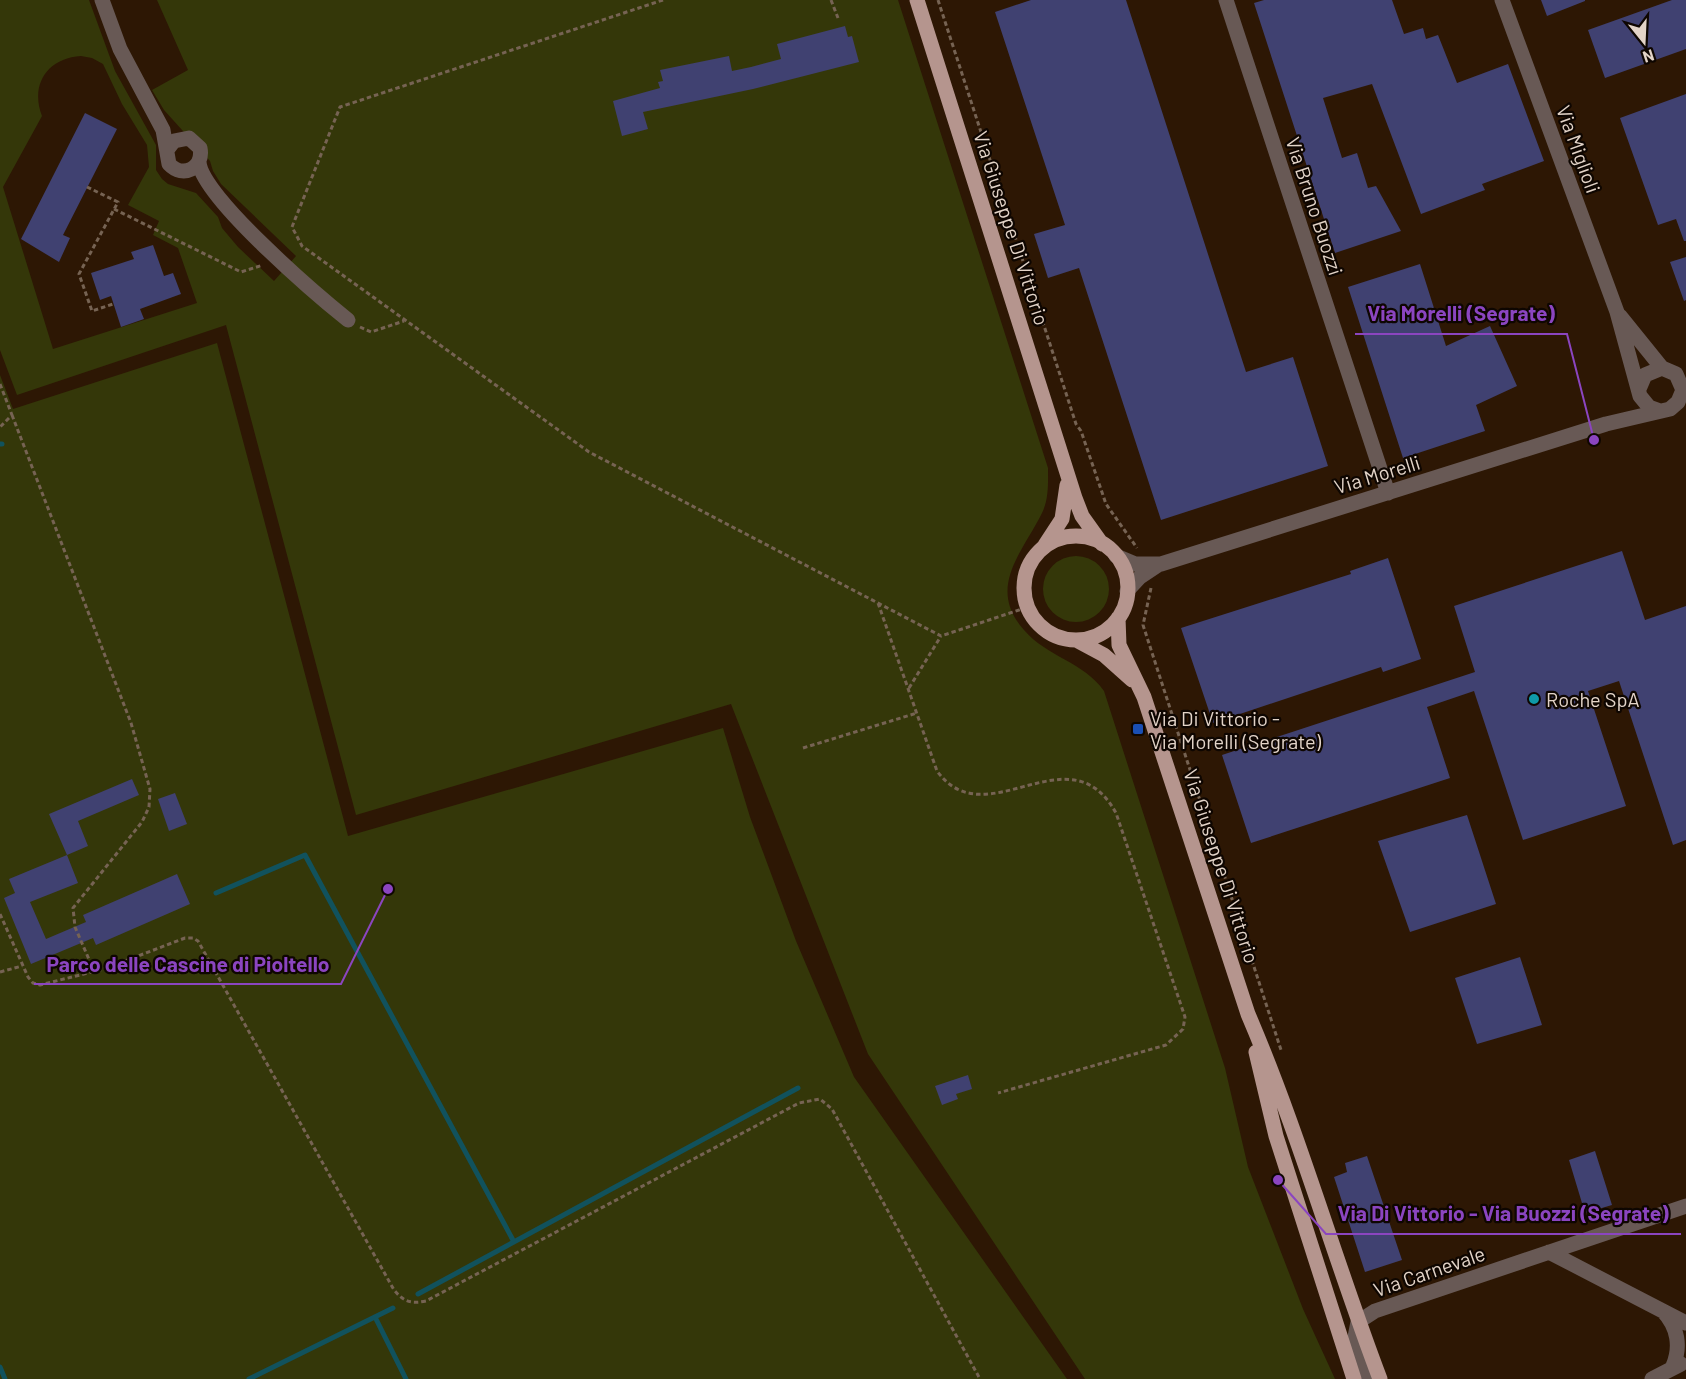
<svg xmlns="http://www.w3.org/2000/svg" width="1686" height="1379" font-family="Barlow,sans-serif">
	<rect width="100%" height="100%" fill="#2d1704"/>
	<path fill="#343709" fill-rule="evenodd" d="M0,0H89L115,71L156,145V170L162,179L168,184L196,193L218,217L222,228L238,247L274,281L296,256L221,184L213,171L210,161L164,110L152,90L188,70L157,0H898L1048,468C1048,483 1049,499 1042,513C1023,552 986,587 1024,630C1047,657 1084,662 1104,691L1225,1068L1248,1167L1303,1309L1335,1379H1085L868,1054L731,704L356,815L226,325L17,395L0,350ZM81,56L92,58L103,64L122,104L147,145L149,167L128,205L159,221L153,235L178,248L197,303L53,349L3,187L42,116C30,85 47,58 81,56Z
		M217,343L348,836L723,728L750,817L796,941L854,1077L1067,1379H0V375L13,409Z
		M1043 589a33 33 0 1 1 66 0a33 33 0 1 1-66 0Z"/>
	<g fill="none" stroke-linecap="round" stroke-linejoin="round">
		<path stroke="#11525d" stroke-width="5" d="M0,444H2
			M216,893L305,855L514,1242
			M418,1294L798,1088
			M375,1317L406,1379
			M0,1367L5,1379
			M249,1379L393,1308"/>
	</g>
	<path fill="#404171" d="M1031,0H1126L1246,372L1293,357L1328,466L1161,520L1079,268L1048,278L1034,234L1065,225L995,12Z
		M1264,0H1392L1404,34L1423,28L1426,39L1438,35L1457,83L1508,64L1544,161L1482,184L1485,190L1421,214L1372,84L1323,98L1342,158L1357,153L1368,188L1376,186L1401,231L1335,253L1254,3Z
		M1541,0H1585V1L1547,16Z
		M1672,0H1686V49L1605,78L1588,30Z
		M845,26L848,37L852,36L859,62L753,89L643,112L648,129L622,136L613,101L660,88L658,82L663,81L660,70L729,56L732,71L751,67L781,59L777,44Z
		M1686,94V241H1684L1676,219L1658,225L1620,118Z
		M85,113L117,129L63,235L70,238L59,262L21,239Z
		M153,245L164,276L173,273L181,294L140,309L144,319L121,327L111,296L100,300L91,273L134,259L131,252Z
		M1686,257V300L1684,301L1670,262Z
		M1420,264L1446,346L1490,326L1517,386L1476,405L1485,431L1403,458L1348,287Z
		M1622,551L1645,620L1686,606V840L1673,845L1619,681L1588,691L1626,806L1523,840L1474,691L1427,707L1450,778L1251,843L1222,755L1475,672L1454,606Z
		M1388,558L1421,659L1383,672L1381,667L1213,723L1181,628L1351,574L1350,571Z
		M132,779L139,795L78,821L88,846L67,855L49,814Z
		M175,793L187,824L169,831L158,799Z
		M1467,815L1496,904L1410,932L1378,841Z
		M67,855L78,883L30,902L46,939L86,922L83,915L177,874L190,904L96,945L93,938L31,964L4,898L15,893L9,879Z
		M1520,957L1542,1025L1477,1044L1455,978Z
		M968,1075L972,1089L956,1094L958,1099L942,1105L935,1086Z
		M1595,1151L1612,1205L1585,1213L1569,1160Z
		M1367,1156L1402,1260L1365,1272L1334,1177L1347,1172L1345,1163Z"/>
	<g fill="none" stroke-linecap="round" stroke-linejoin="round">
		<path stroke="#766353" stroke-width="3" stroke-dasharray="4.5 3" stroke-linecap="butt" d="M663,0L340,107L292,227L302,246L589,452L941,636L1028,607
			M831,0L838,18
			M938,0L1076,424L1081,431L1106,504L1137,548
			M87,187L118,202L79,274L92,311L113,304
			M114,209L241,272L263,265
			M360,327L371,332L404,321
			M0,384L12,415L0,427
			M12,415L131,723L150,789L149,807L142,822L73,908L75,927L94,971
			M1151,588L1143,625L1281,1050
			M878,603L937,771C986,839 1069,728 1116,813L1185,1017L1183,1029L1166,1045L998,1093
			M909,688L941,636
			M803,748L917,713
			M0,914L28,977L33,983L40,985L104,969L185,938H193L198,941L394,1290C404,1302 411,1304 426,1301L799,1103L820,1099L832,1109L980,1379
			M0,972L22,966"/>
		<path stroke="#685955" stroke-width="15" d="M102,0L120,49L163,130L169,164C183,179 204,168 200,148L189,138L174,141L167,150
			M1226,0L1388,493
			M1502,0L1617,312L1640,396L1649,407L1660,411
			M199,162C201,196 318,296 348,320
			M1620,316L1662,368
			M1116,556L1135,564H1161L1606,424L1670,409L1678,402L1683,390L1676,374L1662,368L1645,375L1639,389
			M1127,591L1140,577L1158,565
			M1549,1252L1686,1323
			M1663,1311C1678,1327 1681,1347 1673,1366
			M1365,1379L1355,1337L1358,1322L1375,1311L1686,1206
			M1652,1379L1681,1364"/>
		<path stroke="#b5958e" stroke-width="15" d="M917,0L1075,498L1082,516L1102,544
			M1024 588a52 52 0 1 1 104 0a52 52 0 1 1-104 0Z
			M1045,545L1062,519L1067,485
			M1118,618L1119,645L1144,697L1248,1014C1299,1133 1334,1258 1380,1379
			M1076,640L1104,655L1132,680
			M1256,1052L1276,1136L1354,1379"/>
	</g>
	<circle fill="#0f9aa8" stroke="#0e0601" stroke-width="2" cx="1534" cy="699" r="6"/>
	<rect fill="#1a4fb4" stroke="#0e0601" stroke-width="2" x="1132" y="723" width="12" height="12" rx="3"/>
	<g text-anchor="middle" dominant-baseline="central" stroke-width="4.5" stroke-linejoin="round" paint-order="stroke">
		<g font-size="20" fill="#e3d4c8" stroke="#0e0601">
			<text transform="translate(1579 149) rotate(70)">Via Miglioli</text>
			<text transform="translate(1315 206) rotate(72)">Via Bruno Buozzi</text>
			<text transform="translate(1012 228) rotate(72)">Via Giuseppe Di Vittorio</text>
			<text transform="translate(1377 474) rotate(-17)">Via Morelli</text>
			<text transform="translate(1222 866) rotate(72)">Via Giuseppe Di Vittorio</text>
			<text transform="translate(1429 1271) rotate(-19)">Via Carnevale</text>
		</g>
		<g font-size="20" fill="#e3d4c8" stroke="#0e0601" text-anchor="start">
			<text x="1546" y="699">Roche SpA</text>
			<text x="1150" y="718">Via Di Vittorio -<tspan x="1150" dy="23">Via Morelli (Segrate)</tspan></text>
		</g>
	</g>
	<path fill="none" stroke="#8b45c0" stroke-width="2" d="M1594 440L1567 334H1355M388 889L341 984H34M1278 1180L1326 1234H1681"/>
	<g fill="#8b45c0" stroke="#0e0601" stroke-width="2">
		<circle cx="1594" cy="440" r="6"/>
		<circle cx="388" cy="889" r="6"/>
		<circle cx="1278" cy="1180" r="6"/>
	</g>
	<g font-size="21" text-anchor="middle" font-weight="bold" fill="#8b45c0" stroke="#0e0601" stroke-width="4.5" stroke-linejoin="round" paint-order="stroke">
		<text x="1461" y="321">Via Morelli (Segrate)</text>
		<text x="188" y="972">Parco delle Cascine di Pioltello</text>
		<text x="1503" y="1221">Via Di Vittorio - Via Buozzi (Segrate)</text>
	</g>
	<g transform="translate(1644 42) rotate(162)" stroke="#0e0601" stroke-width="4.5" paint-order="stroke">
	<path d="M0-4.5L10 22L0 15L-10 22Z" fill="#e3d4c8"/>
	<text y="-9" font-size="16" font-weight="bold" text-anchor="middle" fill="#e3d4c8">N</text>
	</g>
</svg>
